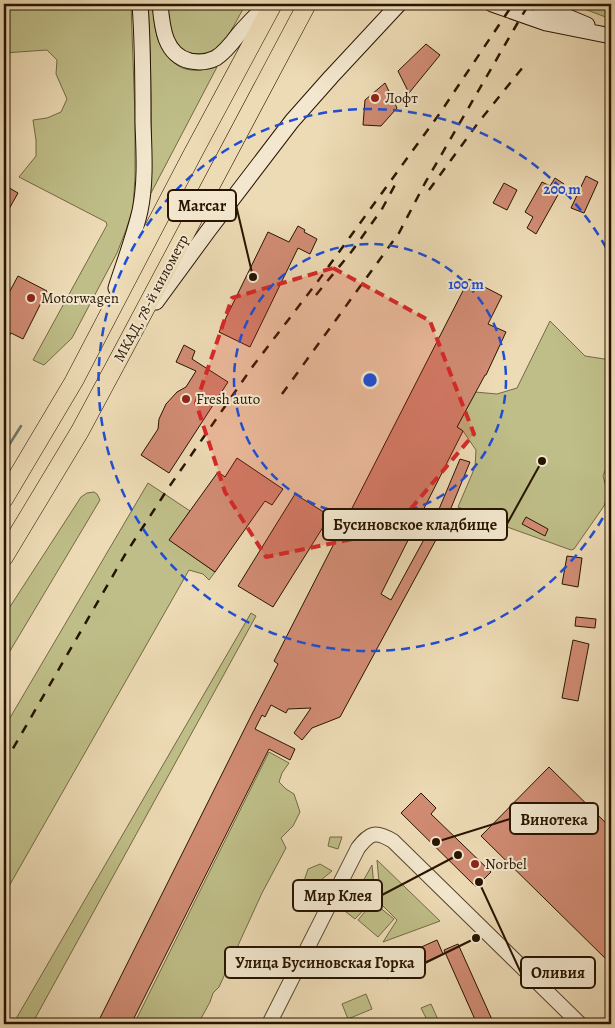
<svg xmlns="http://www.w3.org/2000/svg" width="615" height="1028" font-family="Alegreya,serif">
	<rect width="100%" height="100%" fill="#eddbb5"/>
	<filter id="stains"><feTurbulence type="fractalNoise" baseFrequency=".004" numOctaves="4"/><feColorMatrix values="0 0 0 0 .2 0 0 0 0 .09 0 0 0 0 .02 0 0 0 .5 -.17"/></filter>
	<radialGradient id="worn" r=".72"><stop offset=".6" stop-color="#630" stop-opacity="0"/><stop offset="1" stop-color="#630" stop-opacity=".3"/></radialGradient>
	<path fill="#bfbe88" stroke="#736944" d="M4,4H131L135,117V177L133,208L126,230L117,253L72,338L44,365L33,360L107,225L106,222L19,177L36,156V140L33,120L47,118L61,112L67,99L56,74L57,60L47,50L4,53Z
		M148,4H153C154,24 155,43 170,59C174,63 180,68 186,69C196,72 207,69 217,67L151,193H149C153,130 151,67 148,4Z
		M168,4H246C238,17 230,36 219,46C206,57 185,57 175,42C168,31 169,16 168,4Z
		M571,4H611V19Z
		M550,321L585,356L611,360V455L603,476L608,494L604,506L574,549L571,550L510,528L458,507L475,467L476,450L463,431L457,427L475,392L497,394L517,388Z
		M148,483L190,511L170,540L215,572L209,580L203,574L189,570L4,895V728Z
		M94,492L97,494L100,500L4,661V616L81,497L87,493Z
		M251,613L256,616L32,1024H13Z
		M269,752L289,763L282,773L279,782L286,789L294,794L300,812L293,826L281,838L286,848L262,893L219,987L213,993L210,1002L198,1024H134Z
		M330,837H342L338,849L328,846Z
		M377,860L440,921L383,942L397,920L381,904Z
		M320,864L332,871L321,880L312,892L303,884L308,869Z
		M372,865L375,898L355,919L346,912Z
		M373,902L394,919L378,937L358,920Z
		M366,994L372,1009L348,1019L342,1004Z
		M431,1004L440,1024H429L421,1008Z"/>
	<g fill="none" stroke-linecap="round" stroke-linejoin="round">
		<path stroke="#6c7866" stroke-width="2.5" d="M4,453L21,426"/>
	</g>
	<path fill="#d18c74" stroke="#271400" d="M426,44L440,55L409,93L398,71Z
		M385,83L397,108L381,126L363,125L365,100Z
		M586,176L598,182L584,213L571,208Z
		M555,178L564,184L536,234L527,228L533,217L525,212L542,182L550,186Z
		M504,183L517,190L507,210L493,203Z
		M4,185L18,193L4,218Z
		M298,226L305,230L304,232L317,239L310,254L298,248L250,347L219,332L268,232L289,242Z
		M18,276L47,291L23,339L11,333L4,345V302Z
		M469,279L502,296L488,324L506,332L486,375H485L457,427L463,431L381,594L391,600L434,521L460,459L470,462L444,525L340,717L312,728L302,740L294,733L311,708L288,709L286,713L271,705L265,717L262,715L255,729L295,749L290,760L269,749L131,1024H97L251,716L278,664L274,661Z
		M184,345L195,351L192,359L228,382L169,473L141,455L158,429L159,419L166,404L177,392L186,387L196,371L176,362Z
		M237,458L283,489L272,505L265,501L215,572L169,540L218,472L225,477Z
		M295,494L330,516L273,607L238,586Z
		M526,517L548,529L545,536L522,524Z
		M567,556L582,558L578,587L562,584Z
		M576,617L596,619L595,628L575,626Z
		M573,640L589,644L578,701L562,698Z
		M549,767L611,828V964L481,836Z
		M421,793L436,808L431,814L491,872L476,887L401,813Z
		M437,940L443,954L387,979L381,965Z
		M458,944L494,1024H477L444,950Z"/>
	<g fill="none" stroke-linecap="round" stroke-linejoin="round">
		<defs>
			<path id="tertiary" d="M269,1024L358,848C370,833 375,830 393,841L580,1024"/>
			<path id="secondary" d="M160,4C162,26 164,55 190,61C200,63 208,62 216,58C225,52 232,43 238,35C247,24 258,14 267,4
				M492,4L546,23L611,36
				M537,4L587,25
				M116,288C124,263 134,237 140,211C146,182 144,152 143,123C143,83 143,43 140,4
				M156,302L208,231L292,121L331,77L399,4"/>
			<path id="trunk" d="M4,499L74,381L192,155L273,4
				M4,557L80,431L124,349L307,4"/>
		</defs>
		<use href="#tertiary" stroke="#58462d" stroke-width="16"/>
		<use href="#secondary" stroke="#271400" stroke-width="17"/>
		<use href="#trunk" stroke="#271400" stroke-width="19"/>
		<use href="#tertiary" stroke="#f3e8cf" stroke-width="14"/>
		<use href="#secondary" stroke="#f3e8cf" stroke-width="15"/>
		<use href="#trunk" stroke="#eddbb5" stroke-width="18"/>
		<path stroke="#271400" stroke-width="2.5" stroke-dasharray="9 9" stroke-linecap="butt" d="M429,190L478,123L527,62
			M316,295L352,251L382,209L396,183
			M282,394L399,233L425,183L517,24L529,4
			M4,764L126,553L169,487L253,366L318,281L440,113L513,4"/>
	</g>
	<path fill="#d62828" fill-opacity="0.2" stroke="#d62828" stroke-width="4" stroke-dasharray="10 6" stroke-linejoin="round" d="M333,268L430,321L474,434L392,531L266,557L225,492L196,403L232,298Z"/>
	<g fill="none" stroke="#1d4ed8" stroke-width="2.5" stroke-dasharray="9 6">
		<circle cx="370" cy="380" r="136"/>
		<path d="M610 505A271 271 0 1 1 610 255"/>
	</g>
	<g fill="#8f2418" stroke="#f3e8cf" stroke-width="2">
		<circle cx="375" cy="98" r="5"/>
		<circle cx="31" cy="298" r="5"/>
		<circle cx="186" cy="399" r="5"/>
		<circle cx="475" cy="864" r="5"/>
	</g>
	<g text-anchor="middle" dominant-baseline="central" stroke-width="4" stroke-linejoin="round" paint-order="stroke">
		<g font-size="15" fill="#271400" stroke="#f3e8cf" text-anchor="start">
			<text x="385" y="98">Лофт</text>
			<text x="41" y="298">Motorwagen</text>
			<text x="196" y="399">Fresh auto</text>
			<text x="485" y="864">Norbel</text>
		</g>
		<g font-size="15" fill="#271400" stroke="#f3e8cf">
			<text transform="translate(151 298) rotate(-62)">МКАД, 78-й километр</text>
		</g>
	</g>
	<circle cx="370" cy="380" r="8" fill="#1d4ed8" stroke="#f3e8cf" stroke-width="2.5"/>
	<g font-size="15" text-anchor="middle" font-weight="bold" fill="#1d4ed8" stroke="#f3e8cf" stroke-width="4" stroke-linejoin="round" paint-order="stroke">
		<text x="562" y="194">200 m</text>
		<text x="466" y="289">100 m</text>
	</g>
	<path fill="none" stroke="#271400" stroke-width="2" d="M253 277L236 205M542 461L507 524M436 842L510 819M458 855L382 895M476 938L425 963M479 882L521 973"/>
	<g fill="#271400" stroke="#f3e8cf" stroke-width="2">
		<circle cx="253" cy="277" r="5"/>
		<circle cx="542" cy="461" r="5"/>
		<circle cx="436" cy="842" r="5"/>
		<circle cx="458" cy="855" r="5"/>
		<circle cx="476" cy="938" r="5"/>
		<circle cx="479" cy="882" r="5"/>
	</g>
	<g fill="#f3e8cf" stroke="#271400" stroke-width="2">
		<rect x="168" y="190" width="68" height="31" rx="5"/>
		<rect x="323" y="509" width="184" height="31" rx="5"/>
		<rect x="510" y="803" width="88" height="31" rx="5"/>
		<rect x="293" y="880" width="89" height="31" rx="5"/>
		<rect x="225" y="947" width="200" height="31" rx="5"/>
		<rect x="521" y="957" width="74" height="31" rx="5"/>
	</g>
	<g font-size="16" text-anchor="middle" font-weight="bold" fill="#271400">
		<text x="202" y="211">Marcar</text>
		<text x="415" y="530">Бусиновское кладбище</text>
		<text x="554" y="825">Винотека</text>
		<text x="338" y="901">Мир Клея</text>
		<text x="325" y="968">Улица Бусиновская Горка</text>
		<text x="558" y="978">Оливия</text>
	</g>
	<rect width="615" height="1028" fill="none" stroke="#eddbb5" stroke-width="20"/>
	<rect x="5" y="5" width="605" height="1018" fill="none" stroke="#271400" stroke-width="2.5"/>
	<rect x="10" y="10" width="595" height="1008" fill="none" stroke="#271400"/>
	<rect width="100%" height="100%" filter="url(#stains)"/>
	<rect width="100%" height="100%" fill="url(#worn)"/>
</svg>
